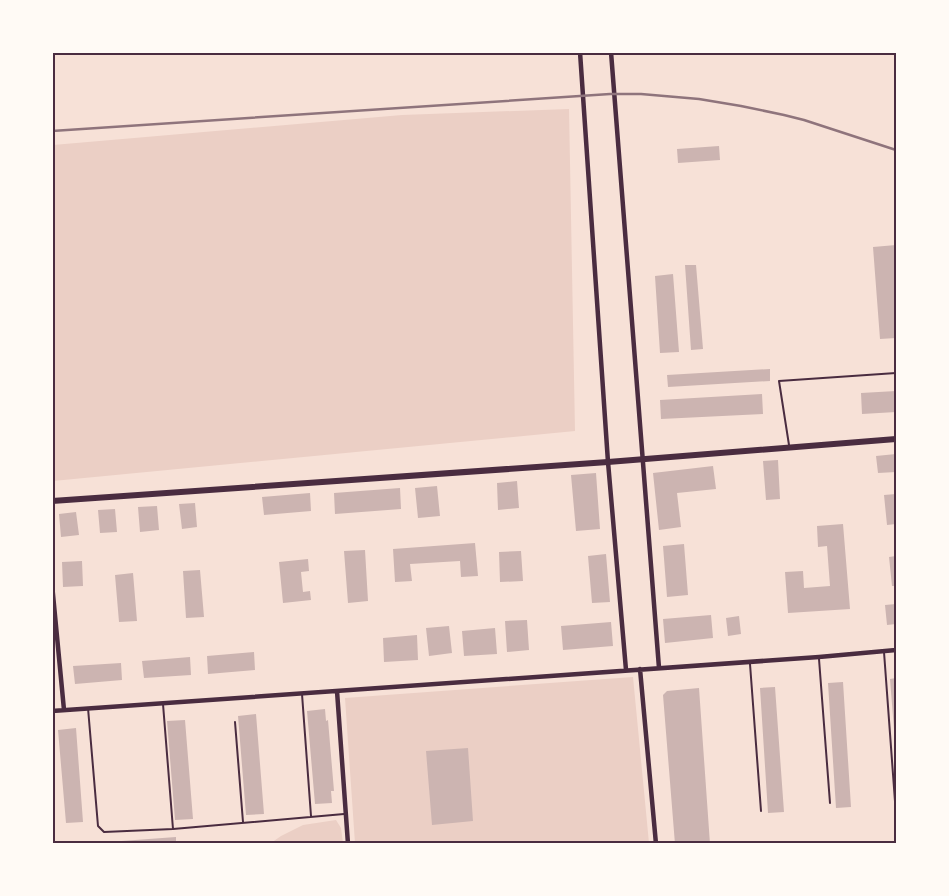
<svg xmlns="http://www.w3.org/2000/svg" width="949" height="896" font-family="'Times New Roman',serif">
	<rect width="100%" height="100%" fill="#f7e1d7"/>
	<path fill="#ebcfc5" d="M569,109L575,431L53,481V145L402,115Z
		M633,677L649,843H355L345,698Z
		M336,820L341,828L343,843H271L281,836L303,825Z"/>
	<path fill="#ccb4b1" d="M719,146L720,160L678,163L677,149Z
		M896,245V338L880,339L873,247Z
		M685,265H696L703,349L691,350Z
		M673,274L679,352L660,353L655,276Z
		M770,369V381L668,387L667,375Z
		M896,391V412L862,414L861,393Z
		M762,394L763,414L661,419L660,400Z
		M896,454V472L878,473L876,456Z
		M778,460L780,499L766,500L763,461Z
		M713,466L716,489L677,493L681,527L659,530L653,473Z
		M596,473L600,529L576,531L571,475Z
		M517,481L519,508L498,510L497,483Z
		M437,486L440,516L418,518L415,488Z
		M400,488L401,509L335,514L334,493Z
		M310,493L311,511L264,515L262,497Z
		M896,494V524L887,525L884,495Z
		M195,503L197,527L182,529L179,504Z
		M157,506L159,530L140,532L138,507Z
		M115,509L117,532L100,533L98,510Z
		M76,512L79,535L61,537L59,514Z
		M843,524L850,609L788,613L785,572L803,571L804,588L830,586L827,546L818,547L817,526Z
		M475,543L478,576L461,577L460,561L410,564L412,581L395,582L393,549Z
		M684,544L688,595L667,597L663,546Z
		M365,550L368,601L348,603L344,551Z
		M521,551L523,581L500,582L499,552Z
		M606,554L610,602L592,603L588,556Z
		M896,556V586H892L889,557Z
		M308,559L309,571L301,572L303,592L310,591L311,600L283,603L279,562Z
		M82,561L83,586L63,587L62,562Z
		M200,570L204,617L186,618L183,571Z
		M133,573L137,621L119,622L115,575Z
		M896,604V624L887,625L885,605Z
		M711,615L713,638L665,643L663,619Z
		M739,616L741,634L728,636L726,618Z
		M527,620L529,650L507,652L505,621Z
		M611,622L613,646L563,650L561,626Z
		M449,626L452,653L429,656L426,628Z
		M495,628L497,654L464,656L462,631Z
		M417,635L418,660L384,662L383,638Z
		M254,652L255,670L208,674L207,656Z
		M190,657L191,675L144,678L142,661Z
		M121,663L122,680L75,684L73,666Z
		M896,678V742H895L890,679Z
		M843,682L851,807L836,808L828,683Z
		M775,687L784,812L768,813L760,688Z
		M699,688L710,844H675L663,695L667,691Z
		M325,709L326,721L328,720L334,791H331L332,803L315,804L307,711Z
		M256,714L264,814L246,815L238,716Z
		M185,720L193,819L175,820L167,721Z
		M76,728L83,822L66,823L58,730Z
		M468,748L473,821L432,825L426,751Z
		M176,837V844H108V842Z"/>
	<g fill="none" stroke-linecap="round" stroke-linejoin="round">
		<path stroke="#4a2c40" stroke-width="2" d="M789,445L779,381L896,373
			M884,652L896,815
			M819,659L830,803
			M750,664L761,811
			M302,694L311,816
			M163,704L173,829
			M88,708L98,826L104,832L173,829L344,814
			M235,722L243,822"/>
		<path stroke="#4a2c40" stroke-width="4.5" d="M580,52L608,462L626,670
			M611,52L659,668
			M52,584L64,710
			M640,669L656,844
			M337,691L348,844
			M52,711L819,657L896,650"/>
		<path stroke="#4a2c40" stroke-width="6" d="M52,501L608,462L896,439"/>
		<path stroke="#8f747c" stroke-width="2.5" d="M52,131L610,94H641L699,99L741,106L784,115L804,120L896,150"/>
	</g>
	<rect width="949" height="896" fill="none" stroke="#fffaf5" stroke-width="108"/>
	<rect x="54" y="54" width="841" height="788" fill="none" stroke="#4a2c40" stroke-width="2"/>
</svg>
